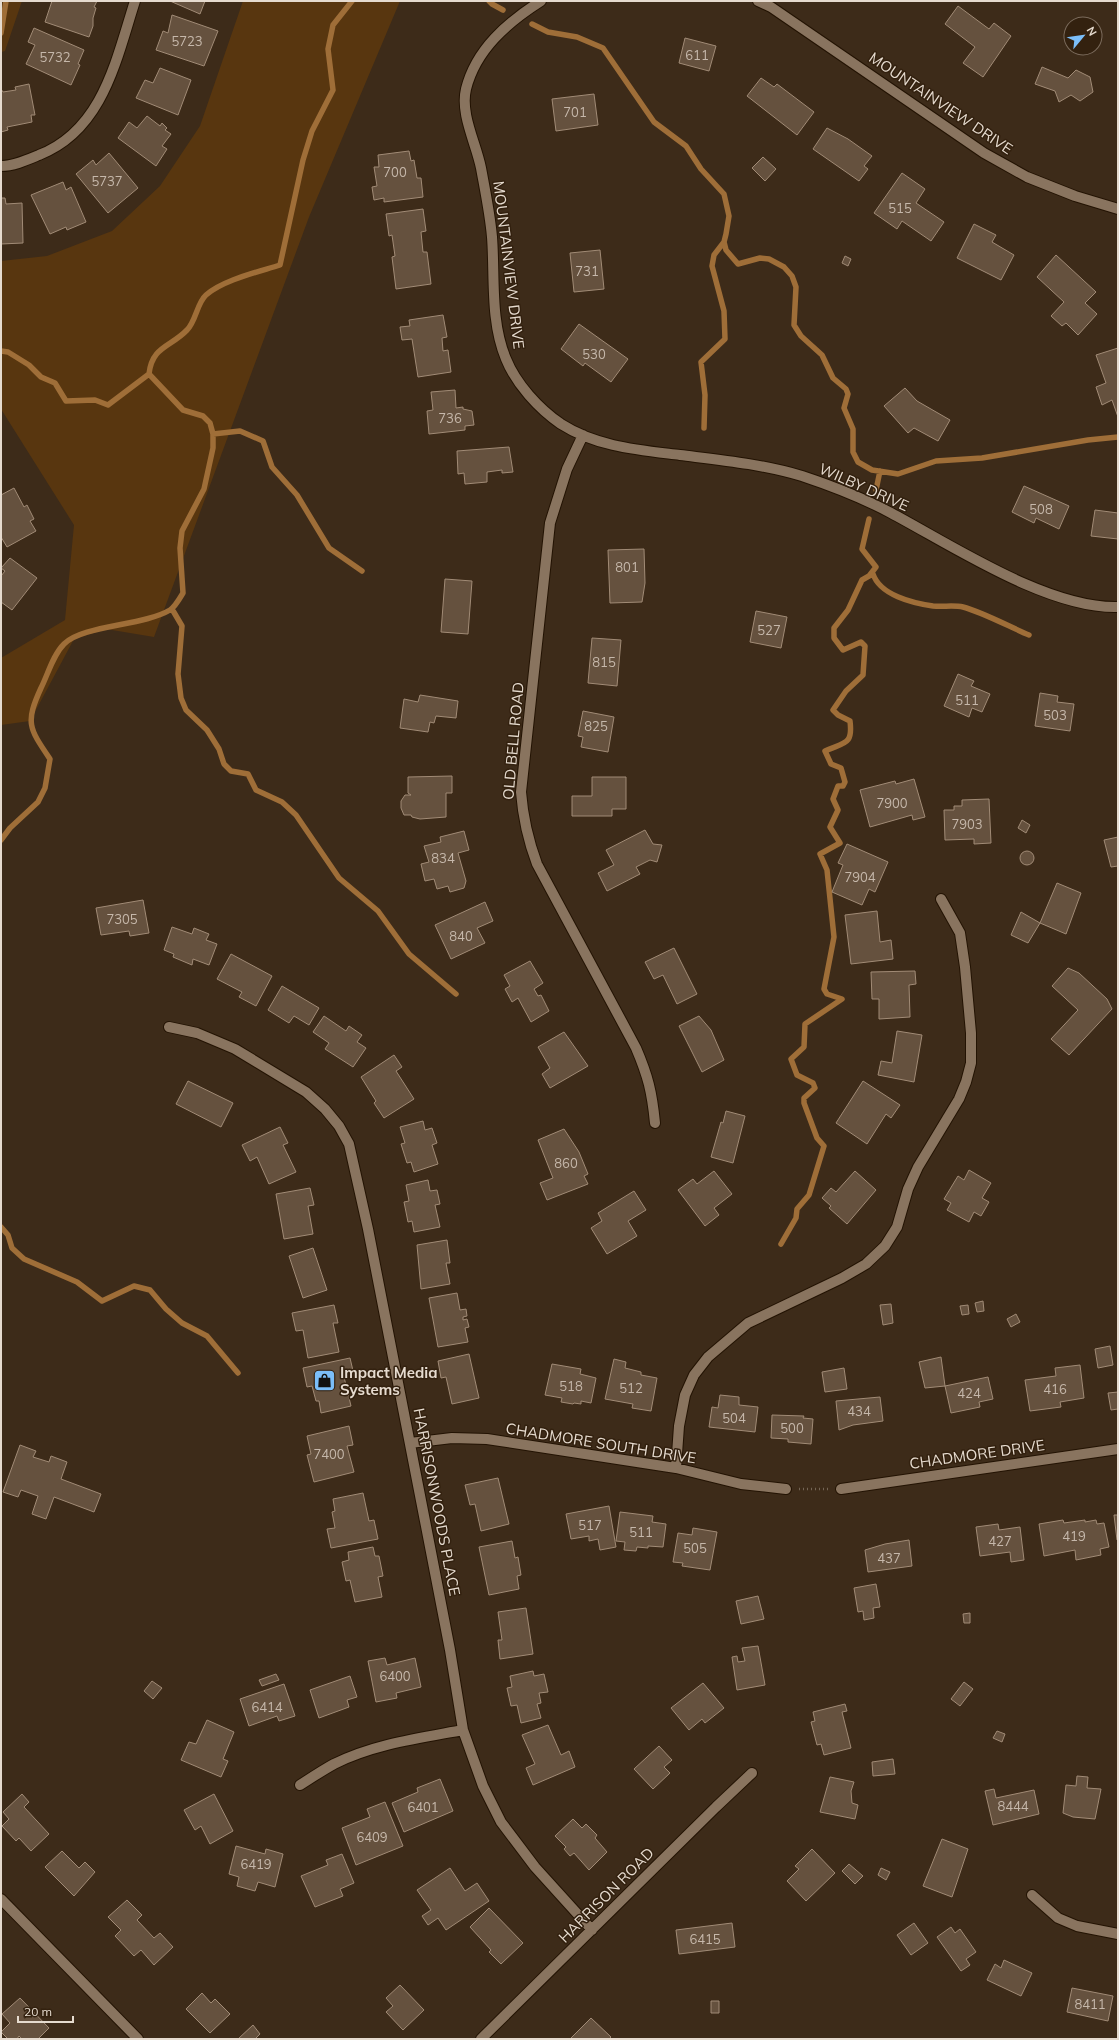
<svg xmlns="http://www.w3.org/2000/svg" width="1119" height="2040" font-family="Mulish,sans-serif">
	<rect width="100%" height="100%" fill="#3d2b19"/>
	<path fill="#58360f" d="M1,1H22L5,51L1,52Z
		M243,1H400L309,217L154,637L106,629L74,639L30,721L1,725V658L65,620L74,525L1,409V261L47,256L112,231L160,186L200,126Z"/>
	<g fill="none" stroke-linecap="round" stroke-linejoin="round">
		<path stroke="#9f6e38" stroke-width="5.5" d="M489,1L492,4L503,10
			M532,24L548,32L577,37L603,48L654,122L686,146L701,169L724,194L729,216L726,234L724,242L714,255L712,266L724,311L725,339L701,362L705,395L704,428
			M1,33L6,1
			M724,242L726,250L738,264L760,258L769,259L784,267L792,276L796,287L794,325L801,336L822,355L833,378L846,389L848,394L844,408L853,429V452L858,462L872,470L898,474L936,461L982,458L1088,440L1118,437
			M1,351L8,352L29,365L41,377L55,383L66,401L95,400L108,405L149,374C152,346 171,347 187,330C196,321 197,303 206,295C223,280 258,272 280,265L303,160L312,131L333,90L328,49L333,25L352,1
			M213,434L240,431L263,441L272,467L297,495L329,548L362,571
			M876,490L880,471
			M869,576L873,574C880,595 912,603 933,606C943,607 954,605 963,607C982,612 1010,627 1029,635
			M172,609L182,626L178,674L181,698L186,710L207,730L219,749L224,764L231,771L248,774L256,790L282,802L296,815L339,878L378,911L409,954L456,994
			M1,840L10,828L38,802L45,788L50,759C29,728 25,723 41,688C48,674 53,655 64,644C83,625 143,626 170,610C175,607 180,598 183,593L180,548L182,531L204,489L213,448V434L210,423L203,416L183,410L149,374
			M1,1227L8,1235L12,1248L24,1259L77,1282L102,1301L134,1286L150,1290L166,1309L182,1323L207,1336L238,1373
			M781,1244L796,1218L797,1209L809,1195L824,1146L817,1138L804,1103V1098L815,1088L813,1083L797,1075L791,1059L804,1047L805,1024L842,999L827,994L824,989L834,937L827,870L820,854L840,843L830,827L838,810L833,799L838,786H843L845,782L841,768L831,764L825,751C845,742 853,745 850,721L838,715L833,710L846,691L863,675L865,646L861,642L843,650L834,638V628L848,610L862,580L869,576L876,567L862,549L869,519"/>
	</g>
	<path fill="#65513e" stroke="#a18b76" d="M52,1H97L94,7L96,8L93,18V26L89,37L45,22Z
		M170,1H205L200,14Z
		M958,6L989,29L994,23L1011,36L983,77L963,63L975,47L945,24Z
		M172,15L218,31L204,66L156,50L163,31L168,33Z
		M34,28L84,50L78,64L80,65L71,85L26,64L35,45L28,42Z
		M685,38L716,46L709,71L679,63Z
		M1042,67L1068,78L1076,70L1090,77L1093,92L1080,101L1071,95L1059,102L1055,91L1035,84Z
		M160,68L191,80L178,115L136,98L145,80L153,83Z
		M761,78L774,87L777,84L814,112L797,135L747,96Z
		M29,84L35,115H31L32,122L7,127L8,130L1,132V89L3,92L16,90L15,87Z
		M594,94L598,125L556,131L552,99Z
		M147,116L160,126L162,123L167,128L165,130L171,134L162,146L167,149L156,166L118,138L129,122L137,128Z
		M827,128L848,139L872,156L864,166L868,169L859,181L813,149Z
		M409,151L411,161L414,160L417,178H421L423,197L384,202V198L374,200L372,187L377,186L374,167H379L378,155Z
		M109,153L138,188L108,213L76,174L93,160L96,165Z
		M763,157L776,169L765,181L752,168Z
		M902,173L925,189L916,203L944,222L931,241L902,221L897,229L874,213Z
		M63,182L66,190L71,187L86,222L67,230L66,227L50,234L31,195Z
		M1,198H5L6,204L22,203L23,243L1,244Z
		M423,209L426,231L421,232L423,252H427L431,284L396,289L392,257L395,256L392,235L389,236L386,214Z
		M974,224L996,235L992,242L1014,255L1001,280L957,258Z
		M600,250L604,289L574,292L570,253Z
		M1056,255L1096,292L1085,303L1097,314L1078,335L1066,323L1062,326L1051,316L1064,302L1037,277Z
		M845,256L851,259L848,266L842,263Z
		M443,315L447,337L442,338L443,351L448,350L451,372L418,377L412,339L402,340L400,327L410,326L409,320Z
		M579,324L628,359L611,382L585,363L583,366L561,349Z
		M1118,348V417L1112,400L1102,405L1096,387L1106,383L1096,355Z
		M905,388L917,401L950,420L938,441L914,428L908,433L884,406Z
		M455,390L456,408L463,407V409L472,411L474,425L465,426V430L429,434L427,411L433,410L431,392Z
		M509,447L513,472L502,473V470L487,472V482L465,484L464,473L458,474L457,451Z
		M1024,486L1069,506L1059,529L1036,518L1034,523L1012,512Z
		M14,488L24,507L27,505L34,519L30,521L36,531L7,547L1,537V495Z
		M1095,510L1118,513V539L1091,536Z
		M644,549L645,583L642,602L610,603L608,550Z
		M10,558L37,578L12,610L1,602V576L5,571L1,568Z
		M445,579L472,581L468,634L441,632Z
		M756,611L787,617L781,648L750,642Z
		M592,638L621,640L617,686L588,683Z
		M958,674L974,681L971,686L990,694L982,712L972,708L969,717L944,706Z
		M1040,693L1058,696L1057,702L1074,704L1070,731L1035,726Z
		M420,695L458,701L456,718L436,716L434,723L430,722L428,732L400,728L404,699L418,702Z
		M583,711L614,717L608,752L581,747L583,737L578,736Z
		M452,776V793H446V817L420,819L412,817L411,815H404L401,808V801L405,795H411L408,793V777Z
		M592,777H626V809H612V816H572V796H592Z
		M914,779L925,817L913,820L912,815L870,827L860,790L895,781L896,784Z
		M989,799L991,843L974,844V839L945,840L944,810H954V806H962V800Z
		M1022,820L1030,825L1026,833L1018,828Z
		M645,830L653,844L662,845L657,862L650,860L636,867L640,874L607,891L598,873L614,865L606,850Z
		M464,831L469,850L458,853L466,881L464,888L450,892L448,886L437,889L434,879L425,881L421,864L429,862L424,846L441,842L440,837Z
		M1118,837V866L1111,867L1104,840Z
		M847,844L888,862L875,892L869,889L862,905L832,892L843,865L838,863Z
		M1020 858a7 7 0 1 1 14 0a7 7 0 1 1-14 0Z
		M1057,883L1081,893L1066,934L1040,923Z
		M143,900L149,933L130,936L129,931L101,935L96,908Z
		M485,902L493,921L477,928L485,943L451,959L435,925Z
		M877,911L880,942L891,940L893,959L851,964L845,915Z
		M1021,912L1040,923L1028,943L1011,935Z
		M172,927L192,934L194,928L209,934L206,940L217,944L209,965L193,959L192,965L173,957L174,954L164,950Z
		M674,948L697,994L677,1004L663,975L654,979L645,962Z
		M231,954L272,976L256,1006L239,997L242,992L217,979Z
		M530,961L543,983L534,989L538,996L541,995L549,1011L531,1022L518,998L512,1002L505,989L510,986L504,975Z
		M1068,968L1079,973L1107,999L1112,1009L1069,1055L1051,1039L1078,1010L1052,986Z
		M915,971L916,984L909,985L910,1017L879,1019V999H872L871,972Z
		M282,986L319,1008L309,1025L294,1016L289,1023L268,1010Z
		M324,1016L346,1031L349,1026L362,1035L357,1042L366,1048L353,1067L325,1049L329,1043L313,1032Z
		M699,1016L711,1030L724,1060L702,1072L679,1026Z
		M897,1031L922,1035L914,1082L878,1075L881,1061L892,1063Z
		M564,1032L588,1066L550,1088L542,1074L550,1068L538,1047Z
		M394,1055L402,1067L396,1071L414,1099L384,1118L374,1103L376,1101L361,1077Z
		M188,1081L233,1103L221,1127L176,1104Z
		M863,1081L900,1105L891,1118L886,1114L867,1144L836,1123Z
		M726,1111L745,1116L733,1163L711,1157L721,1122L723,1123Z
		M423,1121L425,1130L432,1128L437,1143L432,1145L438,1164L414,1172L411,1162L407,1163L401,1144L405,1143L400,1127Z
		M280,1127L288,1143L283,1145L296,1172L269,1184L257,1157L250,1161L242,1145Z
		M564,1129L579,1152L588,1174L584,1176L588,1184L547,1200L540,1183L553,1178L538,1140Z
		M969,1170L991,1183L982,1198L989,1202L981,1216L974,1212L969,1222L947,1210L951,1203L944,1199L958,1176L964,1180Z
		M714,1171L732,1194L714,1208L719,1215L705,1226L678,1190L693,1179L697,1184Z
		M855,1171L876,1190L847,1224L829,1208L831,1206L822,1198L831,1188L836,1192Z
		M428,1180L430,1191L437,1190L440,1204L435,1205L440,1227L414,1232L412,1221L408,1222L404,1202L409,1201L406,1185Z
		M310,1188L314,1205L308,1206L313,1234L284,1239L276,1194Z
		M634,1191L646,1210L628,1221L637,1236L607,1254L591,1228L602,1221L598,1213Z
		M447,1240L450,1263H446L450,1284L421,1289L417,1245Z
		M313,1248L327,1290L303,1298L289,1256Z
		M457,1293L460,1310L466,1309L467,1316L463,1317V1320L467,1319L469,1327L465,1328L468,1342L438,1347L429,1298Z
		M983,1301L984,1311L977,1312L975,1303Z
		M891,1304L893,1323L883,1325L880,1305Z
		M334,1305L338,1323H333L339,1352L308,1358L303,1330L296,1331L292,1313Z
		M968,1305L969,1314L962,1315L960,1306Z
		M1016,1314L1020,1322L1011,1327L1007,1319Z
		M1110,1346L1113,1365L1098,1368L1095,1349Z
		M469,1354L479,1398L452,1404L446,1377L441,1378L438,1361Z
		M941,1357L945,1386L925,1388L919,1362Z
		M350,1358L354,1375L344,1377L351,1406L321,1413L319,1401H316L312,1386L307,1387L303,1368Z
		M614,1359L626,1362L625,1368L641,1372V1375L657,1378L651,1411L632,1408L633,1404L605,1399Z
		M552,1364L581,1369L580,1374L596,1378L591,1403L581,1401V1404L574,1403L573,1404L561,1402L562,1398L545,1395Z
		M1080,1365L1084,1398L1060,1402L1061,1407L1030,1411L1025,1380L1056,1376L1055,1368Z
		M844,1368L847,1389L825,1392L822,1372Z
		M988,1377L993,1399L979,1402L980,1407L951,1413L945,1386Z
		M1118,1392V1409L1111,1410L1108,1393Z
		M720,1395L739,1397V1405L758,1407L755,1432L709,1427L712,1407L718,1408Z
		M880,1397L883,1421L853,1425L839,1430L836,1401Z
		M772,1415L804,1416L803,1418L813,1419L811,1444L788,1442V1439L771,1438Z
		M349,1426L353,1445L347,1446L354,1472L314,1482L307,1455L311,1454L307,1436Z
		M20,1445L36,1451L33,1457L49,1462L51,1456L67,1462L61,1479L101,1494L94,1512L54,1497L46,1519L32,1514L38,1496L21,1490L18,1497L3,1492Z
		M498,1478L509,1524L481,1531L475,1504L470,1505L465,1485Z
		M363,1493L369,1521L374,1520L378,1539L331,1548L327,1529L335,1528L332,1512L335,1511L333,1499Z
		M609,1506L616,1547L600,1550L598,1539L589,1541V1536L571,1539L566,1514Z
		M620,1512L653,1516L652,1522L666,1524L663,1547L648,1546V1548L637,1547L636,1551L624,1550L625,1542L616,1541Z
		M1114,1515H1118V1539L1117,1540Z
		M1063,1520L1064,1523L1085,1520V1522L1096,1520L1097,1524L1104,1523L1109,1547L1100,1549L1101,1555L1076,1560L1075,1550L1044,1556L1039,1524Z
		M998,1524L999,1530L1020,1527L1024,1560L1011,1562L1010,1552L980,1556L976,1527Z
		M693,1528L717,1532L710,1570L682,1566L683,1563L673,1562L678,1533L692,1535Z
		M909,1540L912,1566L868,1572L865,1550L885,1544Z
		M512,1541L515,1558L518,1557L521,1575L517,1576L519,1589L489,1595L479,1547Z
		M373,1547L375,1556H379L383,1576L378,1577L382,1597L355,1602L350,1580L346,1581L342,1562L349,1560L348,1552Z
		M876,1584L880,1607L873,1608L874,1618L864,1620L863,1611L858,1612L854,1588Z
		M758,1596L764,1619L741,1624L736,1601Z
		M526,1608L533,1654L500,1659L498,1640H502L498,1612Z
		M970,1613V1623H964L963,1614Z
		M758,1646L765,1685L737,1690L732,1657L737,1656L738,1662L745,1661L742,1648Z
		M385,1658L387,1665L415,1658L421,1687L396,1693L397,1698L376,1702L368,1661Z
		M533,1671L534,1676L544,1674L548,1692L539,1693L541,1703L537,1704L541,1718L521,1723L517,1705L511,1706L507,1688L512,1687L510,1676Z
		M276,1674L279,1680L262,1686L259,1680Z
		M350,1676L357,1697L347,1700L349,1707L319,1718L310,1690Z
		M152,1681L162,1688L153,1699L144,1691Z
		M964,1682L973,1689L960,1706L951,1699Z
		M703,1683L724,1708L705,1723L702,1719L689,1730L671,1708Z
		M284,1684L295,1716L279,1721L277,1716L249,1726L240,1699Z
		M845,1704L847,1711L842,1712L851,1748L824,1755L821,1744L817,1745L811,1722L815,1721L813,1712Z
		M207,1720L234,1732L223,1759L228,1761L221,1777L181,1760L189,1742L196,1744Z
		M548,1725L561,1755L569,1751L575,1767L533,1785L526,1768L535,1764L522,1735Z
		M997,1731L1005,1734L1002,1742L993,1738Z
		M659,1746L672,1760L664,1767L670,1773L653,1789L634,1769Z
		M893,1759L895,1774L873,1776L872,1762Z
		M1077,1776L1088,1777L1087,1788L1101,1789L1095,1819L1073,1817L1063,1813L1066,1785L1076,1786Z
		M830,1777L854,1782L851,1791L852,1803L858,1805L855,1819L820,1812Z
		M440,1779L453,1811L404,1832L392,1803L418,1792L417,1788Z
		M994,1789L996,1798L1034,1790L1039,1814L993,1825L985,1791Z
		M22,1794L29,1802L24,1807L49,1834L31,1851L19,1838L16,1841L2,1826L9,1819L3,1812Z
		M214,1794L233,1831L210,1844L201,1826L195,1830L184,1810Z
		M385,1802L403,1846L356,1865L342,1828L370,1817L367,1809Z
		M573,1819L582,1828L586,1824L597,1835L595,1838L607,1852L589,1870L574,1853L570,1856L564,1849L566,1847L555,1836Z
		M942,1839L968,1849L952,1897L923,1886Z
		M236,1846L265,1854L266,1849L283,1854L275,1887L258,1882L255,1891L237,1886L239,1877L229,1874Z
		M812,1849L835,1873L806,1901L787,1881L799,1869L795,1866Z
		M62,1851L79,1868L85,1862L95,1872L74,1896L45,1867Z
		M342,1854L354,1883L340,1889L343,1896L315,1907L301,1876L328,1865L326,1860Z
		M849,1864L863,1876L855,1884L842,1871Z
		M450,1868L465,1891L477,1883L489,1901L446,1930L438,1918L428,1925L422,1916L431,1910L417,1890Z
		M881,1868L890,1872L886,1880L878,1875Z
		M127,1900L142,1915L137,1920L154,1938L160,1933L173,1947L154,1965L141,1950L134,1956L115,1936L121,1930L108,1917Z
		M489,1908L523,1943L501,1964L489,1952L491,1950L470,1927Z
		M732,1923L735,1947L679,1954L676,1930Z
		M914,1923L928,1943L911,1955L897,1935Z
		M951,1927L955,1933L960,1929L976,1952L966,1959L970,1965L961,1971L937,1937Z
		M1004,1960L1032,1973L1021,1996L987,1980L995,1964L1001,1968Z
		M400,1985L424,2010L403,2030L386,2012L393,2006L386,1998Z
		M1072,1988L1113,1996L1108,2021L1067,2012Z
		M202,1993L211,2003L215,1999L230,2014L210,2033L186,2009Z
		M20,1998L49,2028L38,2039H22L19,2036L17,2039H8L1,2032L10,2023L2,2014Z
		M711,2001H719V2013H711Z
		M591,2018L611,2037L609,2039H570Z
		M253,2025L260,2034L255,2039H238Z"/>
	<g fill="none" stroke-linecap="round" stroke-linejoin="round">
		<defs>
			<path id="street" d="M541,1C508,22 476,49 466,89C460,114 476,143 481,168C485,190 490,214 492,237C495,276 490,321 506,359C516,384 539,409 561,424C597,447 639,450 680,455C720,460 762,464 802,476C832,486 863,498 891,513C953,546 1048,609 1118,607
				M758,1L771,7L984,153L1027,177L1075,196L1118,209
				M1,166C14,166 27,160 39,155C103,130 116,60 135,1
				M583,435L567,469L550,523L521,792C523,818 528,840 537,864L636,1048C648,1076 652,1092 655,1123
				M169,1027L197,1033L235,1049L306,1092L325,1109L339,1126L349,1144L368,1229L425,1521L450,1650L463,1730L483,1786L501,1822L535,1867L592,1930
				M410,1443L452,1438L487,1439L676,1468L741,1484L786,1489
				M676,1468L679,1426L685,1395L694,1375L708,1357L748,1323L842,1278L866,1264L885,1246L897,1227L908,1189L918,1167L959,1099L966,1082L971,1063V1033L965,967L960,933L941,899
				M841,1489L1118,1449
				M300,1785C311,1778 323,1770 334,1764C374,1744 420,1738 463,1730
				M1032,1895L1058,1918L1077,1926L1118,1934
				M1,1899L138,2039
				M481,2039L716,1807L752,1773"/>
		</defs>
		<use href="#street" stroke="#231303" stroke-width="12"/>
		<path stroke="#746555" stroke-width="2.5" stroke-dasharray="1 3" stroke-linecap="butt" d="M799,1489H828"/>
		<use href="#street" stroke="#89745f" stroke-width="10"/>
	</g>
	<defs>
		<symbol id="shop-square" viewBox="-11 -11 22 22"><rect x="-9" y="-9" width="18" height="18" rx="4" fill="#7bbef9" stroke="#33210f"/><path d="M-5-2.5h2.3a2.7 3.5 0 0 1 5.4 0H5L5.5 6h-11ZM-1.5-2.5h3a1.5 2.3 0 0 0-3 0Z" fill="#111"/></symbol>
	</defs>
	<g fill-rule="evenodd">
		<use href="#shop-square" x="312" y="1368" width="25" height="25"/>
	</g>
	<g text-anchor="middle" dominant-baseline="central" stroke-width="3" stroke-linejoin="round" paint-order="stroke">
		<g font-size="13" fill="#c6b8ab">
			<text x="187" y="41">5723</text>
			<text x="697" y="55">611</text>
			<text x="55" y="57">5732</text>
			<text x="575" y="112">701</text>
			<text x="395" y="172">700</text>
			<text x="107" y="181">5737</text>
			<text x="900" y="208">515</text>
			<text x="587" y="271">731</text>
			<text x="594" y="354">530</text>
			<text x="450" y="418">736</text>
			<text x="1041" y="509">508</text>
			<text x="627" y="567">801</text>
			<text x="769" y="630">527</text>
			<text x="604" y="662">815</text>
			<text x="967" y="700">511</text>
			<text x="1055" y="715">503</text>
			<text x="596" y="726">825</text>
			<text x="892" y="803">7900</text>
			<text x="967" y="824">7903</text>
			<text x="443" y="858">834</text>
			<text x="860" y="877">7904</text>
			<text x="122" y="919">7305</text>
			<text x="461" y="936">840</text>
			<text x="566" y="1163">860</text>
			<text x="571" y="1386">518</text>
			<text x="631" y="1388">512</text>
			<text x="1055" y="1389">416</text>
			<text x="969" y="1393">424</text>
			<text x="859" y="1411">434</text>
			<text x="734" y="1418">504</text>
			<text x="792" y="1428">500</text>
			<text x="329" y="1454">7400</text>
			<text x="590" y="1525">517</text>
			<text x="641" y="1532">511</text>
			<text x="1074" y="1536">419</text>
			<text x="1000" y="1541">427</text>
			<text x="695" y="1548">505</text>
			<text x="889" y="1558">437</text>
			<text x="395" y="1676">6400</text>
			<text x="267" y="1707">6414</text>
			<text x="1013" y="1806">8444</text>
			<text x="423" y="1807">6401</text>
			<text x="372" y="1837">6409</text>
			<text x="256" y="1864">6419</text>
			<text x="705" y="1939">6415</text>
			<text x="1090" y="2004">8411</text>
		</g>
		<g font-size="15" fill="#e6dbcf" stroke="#33210f">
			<text transform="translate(941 103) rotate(34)">MOUNTAINVIEW DRIVE</text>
			<text transform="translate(509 265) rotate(83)">MOUNTAINVIEW DRIVE</text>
			<text transform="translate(864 487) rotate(24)">WILBY DRIVE</text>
			<text transform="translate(513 741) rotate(-85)">OLD BELL ROAD</text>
			<text transform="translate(601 1443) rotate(9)">CHADMORE SOUTH DRIVE</text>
			<text transform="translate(977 1454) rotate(-8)">CHADMORE DRIVE</text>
			<text transform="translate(437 1502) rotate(79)">HARRISONWOODS PLACE</text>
			<text transform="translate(606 1895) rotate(-45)">HARRISON ROAD</text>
		</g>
		<g font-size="15" font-weight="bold" fill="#e6dbcf" stroke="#33210f" text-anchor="start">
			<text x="340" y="1372">Impact Media<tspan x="340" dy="17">Systems</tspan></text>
		</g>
	</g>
	<rect width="1119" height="2040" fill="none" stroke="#e6dbcf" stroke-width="4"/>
	<g transform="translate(1083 36) rotate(61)"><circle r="19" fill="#33210f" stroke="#7b6b5c"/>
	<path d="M0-3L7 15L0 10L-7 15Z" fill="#7bbef9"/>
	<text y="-6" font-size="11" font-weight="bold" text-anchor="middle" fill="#e6dbcf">N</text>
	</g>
	<path d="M18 2016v6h55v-6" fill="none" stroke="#e6dbcf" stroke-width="2"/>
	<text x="24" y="2016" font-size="12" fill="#e6dbcf" stroke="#33210f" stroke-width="3" paint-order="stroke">20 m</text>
</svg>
